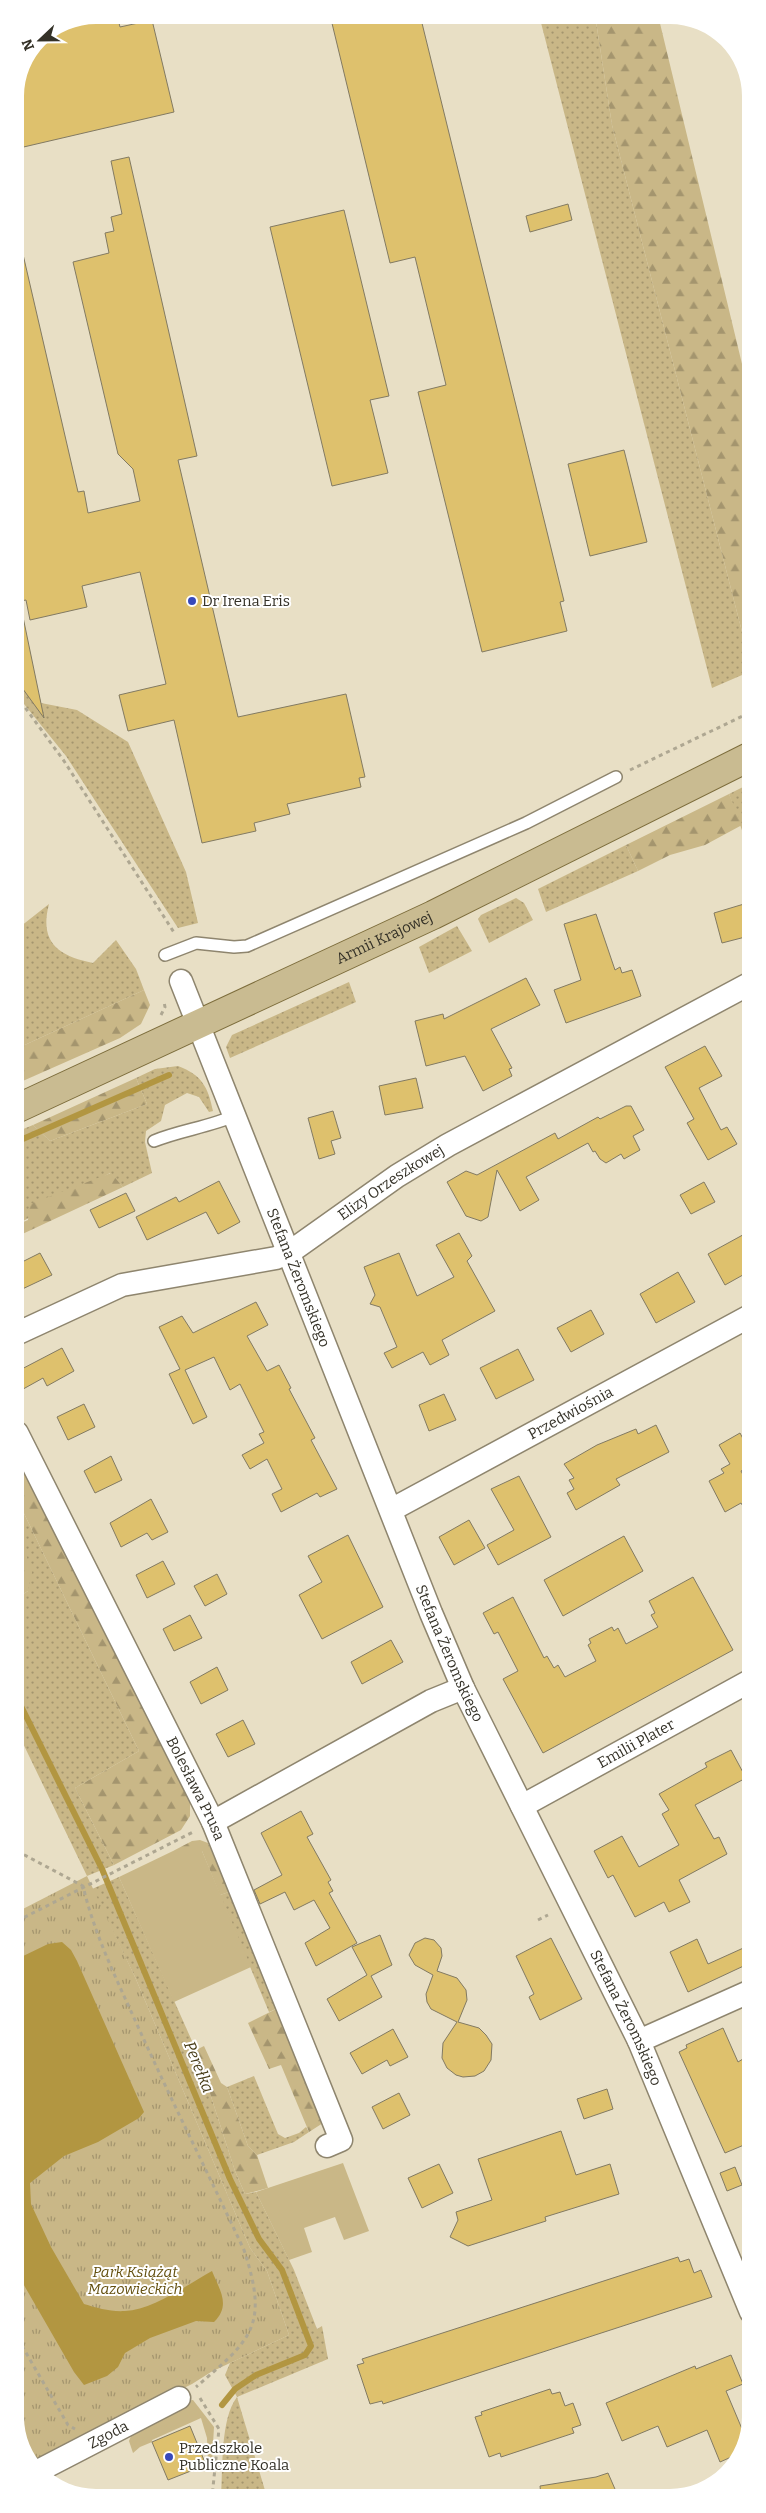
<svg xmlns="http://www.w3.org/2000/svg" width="766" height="2513" font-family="Bitter,serif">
	<defs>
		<pattern id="grass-dots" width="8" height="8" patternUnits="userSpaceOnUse" patternTransform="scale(1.25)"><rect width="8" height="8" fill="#c9b787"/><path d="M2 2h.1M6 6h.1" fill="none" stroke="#a4956e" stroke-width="1.8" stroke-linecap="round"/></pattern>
		<pattern id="forest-firs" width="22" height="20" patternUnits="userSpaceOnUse" patternTransform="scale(1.25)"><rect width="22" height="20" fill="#c9b787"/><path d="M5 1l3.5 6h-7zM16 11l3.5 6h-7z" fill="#a4956e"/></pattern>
		<pattern id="park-tufts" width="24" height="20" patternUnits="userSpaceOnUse" patternTransform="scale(1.25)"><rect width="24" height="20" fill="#c9b787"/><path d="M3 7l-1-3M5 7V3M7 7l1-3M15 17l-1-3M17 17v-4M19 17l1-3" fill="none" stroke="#a4956e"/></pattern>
	</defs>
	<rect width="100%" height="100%" fill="#e8dfc5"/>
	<path fill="url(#grass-dots)" d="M539,15H595L612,125L749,659V672L712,688Z
		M20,685C25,692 31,695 39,694L41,703L77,710L128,742L186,872L198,923L178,928L66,756L24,704Z
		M749,784V850L729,794Z
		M626,845L638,871L546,912L538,889Z
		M516,898L524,903L533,920L489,943L478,919L481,915Z
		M49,904C39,942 58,956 93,963L116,940L136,969L144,990L16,1049V930Z
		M457,926L472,951L429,973L419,947Z
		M349,982L356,1002L230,1058L226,1047L232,1035Z
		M178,1066C202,1075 208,1087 213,1111L209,1112L199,1097L187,1093L165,1105L161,1121L146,1131L145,1142L152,1173L123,1187L110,1173L16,1225V1132L33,1125L50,1141L147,1104L136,1078L155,1069Z
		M17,1499L139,1751L75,1788L114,1865L87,1876L17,1731V1598L28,1591L23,1546L17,1544Z
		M119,1877L196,2050L235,2171L245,2194L256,2192L294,2270L317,2329L322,2326L328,2359L237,2397L267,2497H221C223,2470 220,2419 237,2397L225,2375L230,2363L289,2335L267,2271L250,2248L135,1977L92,1889Z
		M229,1892L276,2009L269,2012L220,1895Z
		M254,2076L278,2134L285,2138L299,2133L306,2127L309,2132L294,2142L257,2155L248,2146L227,2087Z"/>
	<path fill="url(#forest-firs)" d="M595,15H658L749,393V659L612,125Z
		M729,794L742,825L705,845L670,855L638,871L626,845Z
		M144,990L150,1005L141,1024L120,1038L16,1084V1049Z
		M136,1078L147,1104L50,1141L33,1125Z
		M111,1173L123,1187L16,1237V1225L28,1220L30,1204Z
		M17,1452L190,1799V1816L181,1830L114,1865L75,1788L139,1751L17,1499Z
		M17,1544L23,1546L32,1572L28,1591L17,1598Z
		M200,1840L208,1843L229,1892L220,1895L202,1851H173L192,1841Z
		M276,2009L323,2123L309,2132L281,2065L269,2069L248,2023Z
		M204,2046L221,2083L227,2087L248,2146L257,2155L268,2188L245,2194L235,2171L196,2050Z"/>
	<path fill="url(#park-tufts)" d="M87,1876L135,1977L250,2248L267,2271L289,2335L211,2372L192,2384L33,2463L18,2438L17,1912Z"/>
	<path fill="#c9b787" d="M173,1851H202L251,1967L174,2002L119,1877Z
		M343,2163L369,2231L344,2240L335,2217L304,2228L312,2252L289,2260L256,2192Z
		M193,2400L214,2427L212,2462L208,2463L207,2438L201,2418L152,2440V2442L140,2447L133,2453L129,2441L131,2436L129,2430L186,2401Z"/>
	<path fill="#b29641" d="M62,1942L71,1950L77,1961L144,2112L139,2118L98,2142L64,2156L30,2183L31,2204L51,2247L84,2304C97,2308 111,2312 125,2311C153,2310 188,2284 212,2271C220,2291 231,2305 214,2322L196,2321L150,2338L125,2353L118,2367L107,2376L84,2385L74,2372L17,2273V1959L48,1944Z"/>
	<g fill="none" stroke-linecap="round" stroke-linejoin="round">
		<path stroke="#b29641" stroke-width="6" d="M16,1142L169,1075
			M17,1698L102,1869L230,2179L259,2239L282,2270L311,2346L305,2355L256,2375L235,2389L222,2405"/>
	</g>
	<path fill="#dec16d" stroke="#827a62" d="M96,15H117L120,27L152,20L174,112L15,149V95L39,38Z
		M330,15H420L564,601L560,602L567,631L482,652L418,392L446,385L415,257L390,263Z
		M129,157L197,456L178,460L238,717L346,694L365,777L359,778L361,787L287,804L290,814L254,823L256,831L202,843L174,720L128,731L119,695L166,684L140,572L82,586L87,607L30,620L26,600L16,602L15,251L22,250L78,492L84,491L88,513L140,501L133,469L118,454L73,262L109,253L105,233L114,231L111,217L122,214L111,161Z
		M568,204L572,220L530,232L526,216Z
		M344,210L389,396L370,400L388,473L332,486L270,227Z
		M624,450L647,542L590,556L568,464Z
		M23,617L44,718L20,685L16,665V618Z
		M744,904L749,925V936L722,943L714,913Z
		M596,914L615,970L620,967L622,973L632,970L641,996L566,1023L554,990L581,980L564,924Z
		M526,978L540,1005L491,1029L512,1068L509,1069L512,1076L483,1091L465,1056L426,1066L415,1021L443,1014L444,1019Z
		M705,1046L722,1076L699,1088L721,1130L727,1127L737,1144L708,1160L687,1123L694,1119L665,1067Z
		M416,1078L423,1108L385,1115L379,1086Z
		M626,1106H631L644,1130L633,1136L640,1150L624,1159L621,1154L606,1163L600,1159L595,1151L593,1152L588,1143L526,1177L539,1200L520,1211L497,1170L488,1217L481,1221L466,1216L447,1182L466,1171L477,1175L555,1133L558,1139L598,1117L600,1119Z
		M333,1111L341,1138L331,1141L335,1154L319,1159L308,1118Z
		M219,1181L240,1222L218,1234L206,1212L147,1240L136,1217L176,1197L179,1202Z
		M704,1182L715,1202L691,1214L680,1195Z
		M126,1193L135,1211L99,1228L90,1210Z
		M750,1231V1271L725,1285L708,1254Z
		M459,1233L472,1256L467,1261L495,1311L442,1340L449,1355L430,1365L423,1352L392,1368L384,1353L397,1347L380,1307L370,1304L375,1295L364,1267L399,1253L417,1296L454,1277L436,1245Z
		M40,1253L52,1275L16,1292V1265Z
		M678,1272L695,1302L656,1323L640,1294Z
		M256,1302L268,1325L247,1336L267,1371L279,1365L291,1388L289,1389L315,1438L311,1440L337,1489L320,1497L317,1493L281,1512L272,1494L282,1489L267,1459L250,1469L242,1455L264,1443L259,1434L264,1432L240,1384L230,1390L214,1357L185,1370L207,1417L193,1424L169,1374L180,1369L159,1327L182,1316L193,1333Z
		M591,1310L604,1334L571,1352L557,1328Z
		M62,1348L74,1371L47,1386L43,1378L16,1393V1372Z
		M518,1349L534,1380L496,1399L480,1368Z
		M444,1394L456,1420L429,1431L419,1405Z
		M84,1404L95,1427L68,1440L57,1417Z
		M656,1425L669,1452L616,1479L620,1485L576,1510L567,1493L574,1489L569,1480L574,1478L564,1464L597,1445L636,1429L638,1434Z
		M740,1433L750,1452V1466L741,1471L750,1488V1511L747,1513L741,1503L725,1512L709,1481L724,1473L721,1469L730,1464L719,1445Z
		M111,1456L122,1480L95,1493L84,1471Z
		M519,1476L551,1537L498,1565L487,1545L514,1530L491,1489Z
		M151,1499L168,1532L152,1540L147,1533L121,1547L110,1523Z
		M469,1520L485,1548L454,1565L439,1537Z
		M348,1535L383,1607L322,1639L299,1595L322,1582L308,1556Z
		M624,1536L643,1571L563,1616L544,1580Z
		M163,1561L175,1584L147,1598L136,1575Z
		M217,1574L227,1594L205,1606L194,1586Z
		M693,1577L733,1650L543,1753L503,1679L518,1671L498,1632L494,1634L483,1613L513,1597L544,1658L547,1656L554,1668L558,1665L565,1677L596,1661L588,1645L591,1643L589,1639L612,1627L614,1631L618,1628L626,1644L658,1627L651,1615L655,1613L649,1601Z
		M190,1615L202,1638L174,1651L163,1629Z
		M391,1640L403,1662L362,1684L351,1662Z
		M217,1667L228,1690L201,1704L190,1682Z
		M243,1720L255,1744L228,1757L216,1734Z
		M731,1750L746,1778L695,1805L714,1839L719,1837L727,1854L679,1880L690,1902L669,1912L664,1902L635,1917L613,1875L608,1878L594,1851L622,1836L639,1867L679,1845L662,1814L669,1810L659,1794L707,1767L705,1763Z
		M301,1811L313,1834L307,1837L331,1880L328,1882L333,1891L329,1893L357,1943L316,1966L305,1943L330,1928L314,1900L294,1910L285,1892L260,1904L254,1890L282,1875L261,1833Z
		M380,1935L392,1965L371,1976L382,1997L339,2021L327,1999L367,1975L352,1947Z
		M425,1938L434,1940L441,1948L442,1956L437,1971L457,1978L466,1990L467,2000L458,2022L479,2028L486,2035L492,2044L491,2060L484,2071L475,2076L463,2077L456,2075L447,2068L442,2058L443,2043L457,2022L431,2009L427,2002L426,1994L433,1975L415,1965L409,1955L415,1943Z
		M551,1938L582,1999L540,2020L529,1997L534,1994L516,1956Z
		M697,1939L708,1964L750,1945V1963L688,1992L670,1952Z
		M723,2028L738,2062L751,2054V2142L725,2153L679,2052L687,2048L686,2045Z
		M393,2029L408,2057L390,2066L387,2060L362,2074L350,2053Z
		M607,2089L613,2109L584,2119L577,2099Z
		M399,2093L410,2115L383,2129L372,2107Z
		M561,2131L576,2175L610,2164L619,2194L545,2217L546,2221L468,2246L450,2237L458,2220L456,2212L492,2200L478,2159Z
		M439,2164L453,2193L422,2208L408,2178Z
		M735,2167L742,2185L727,2191L720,2173Z
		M678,2257L680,2262L689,2259L694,2273L701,2270L712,2297L383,2404L382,2401L370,2404L357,2365L364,2363L362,2359Z
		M731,2355L743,2384L726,2391L745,2436L738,2454L720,2462L707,2430L667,2447L658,2426L622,2441L606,2403L695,2366L696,2369Z
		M550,2389L552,2394L560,2392L565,2406L573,2403L581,2425L572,2428L574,2433L501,2457L500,2453L489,2457L475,2417L482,2415L481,2412Z
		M190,2426L206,2465L168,2480L152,2442Z
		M608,2473L618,2496H541L540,2486L596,2477Z"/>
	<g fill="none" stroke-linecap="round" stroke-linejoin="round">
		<defs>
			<path id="service" d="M165,955L196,943L234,947L247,946L526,823L616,777
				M154,1141C181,1130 210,1127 236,1115"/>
			<g id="minor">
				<path id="s1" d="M181,981L431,1613L463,1688L639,2041L751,2312"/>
				<path id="s2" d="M16,1334L122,1285L276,1258L290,1252L397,1176L448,1145L749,984"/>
				<path id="s3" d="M17,1433L213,1822L341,2140L327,2146"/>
				<path id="s4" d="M391,1510L750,1316"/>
				<path id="s5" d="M522,1806L750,1681"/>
				<path d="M213,1822L431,1701L463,1688"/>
				<path d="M639,2041L751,1991"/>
				<path id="s6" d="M38,2471L179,2398"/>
			</g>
			<g id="primary">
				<path id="s7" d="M16,1109L433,915L749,757"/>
			</g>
		</defs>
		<use href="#service" stroke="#8e856e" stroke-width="14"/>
		<use href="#minor" stroke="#8e856e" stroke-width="25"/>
		<use href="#primary" stroke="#7d6d3c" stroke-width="30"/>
		<path stroke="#aea792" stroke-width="3" stroke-dasharray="4 4" stroke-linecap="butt" d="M16,695L64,761L175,934
			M630,770L749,713
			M161,1015L165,1007L164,1002
			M17,1851L83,1886C94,1933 115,1976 135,2020C170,2098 208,2173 244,2250C269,2326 252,2339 196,2387
			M538,1920L548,1915
			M17,1921L195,1831
			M18,2339L68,2425L75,2429
			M200,2398L219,2429L212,2497"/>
		<use href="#service" stroke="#fff" stroke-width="11"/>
		<use href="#minor" stroke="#fff" stroke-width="22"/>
		<use href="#primary" stroke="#c9bb91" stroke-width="28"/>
	</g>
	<g fill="#3749bb" stroke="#fff" stroke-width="2">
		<circle cx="192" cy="601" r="5"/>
		<circle cx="169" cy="2457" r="5"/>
	</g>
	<g text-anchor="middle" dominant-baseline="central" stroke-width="4" stroke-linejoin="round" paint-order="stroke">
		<g font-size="15" fill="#343127" stroke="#fff" text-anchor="start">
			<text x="202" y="601">Dr Irena Eris</text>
			<text x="179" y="2448">Przedszkole<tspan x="179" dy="17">Publiczne Koala</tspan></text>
		</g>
		<g font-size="15" fill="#343127" stroke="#fff">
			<text stroke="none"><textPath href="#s7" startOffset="406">Armii Krajowej</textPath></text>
			<text stroke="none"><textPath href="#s2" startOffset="411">Elizy Orzeszkowej</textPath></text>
			<text stroke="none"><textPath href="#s1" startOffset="319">Stefana Żeromskiego</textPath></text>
			<text stroke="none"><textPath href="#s4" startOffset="204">Przedwiośnia</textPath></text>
			<text stroke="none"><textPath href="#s1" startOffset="724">Stefana Żeromskiego</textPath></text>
			<text stroke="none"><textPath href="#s5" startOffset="130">Emilii Plater</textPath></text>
			<text stroke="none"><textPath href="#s3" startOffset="398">Bolesława Prusa</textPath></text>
			<text stroke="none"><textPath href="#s1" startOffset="1129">Stefana Żeromskiego</textPath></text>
			<text stroke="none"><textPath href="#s6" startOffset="79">Zgoda</textPath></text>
		</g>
		<g font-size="15" font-style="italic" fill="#64500f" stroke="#fff">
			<text x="135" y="2272">Park Książąt<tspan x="135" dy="17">Mazowieckich</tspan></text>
		</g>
		<g font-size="16" font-style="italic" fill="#463a15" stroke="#fff">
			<text transform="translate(199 2067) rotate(68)">Perełka</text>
		</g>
	</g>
	<path d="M0 0H766V2513H0ZM96 24H670A72 72 0 0 1 742 96V2417A72 72 0 0 1 670 2489H96A72 72 0 0 1 24 2417V96A72 72 0 0 1 96 24Z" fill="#fff" fill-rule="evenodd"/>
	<g transform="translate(40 40) rotate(248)" stroke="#ffffff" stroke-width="4" paint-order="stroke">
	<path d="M0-4L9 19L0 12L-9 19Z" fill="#343127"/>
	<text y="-8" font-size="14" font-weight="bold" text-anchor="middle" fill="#343127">N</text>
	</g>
</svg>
